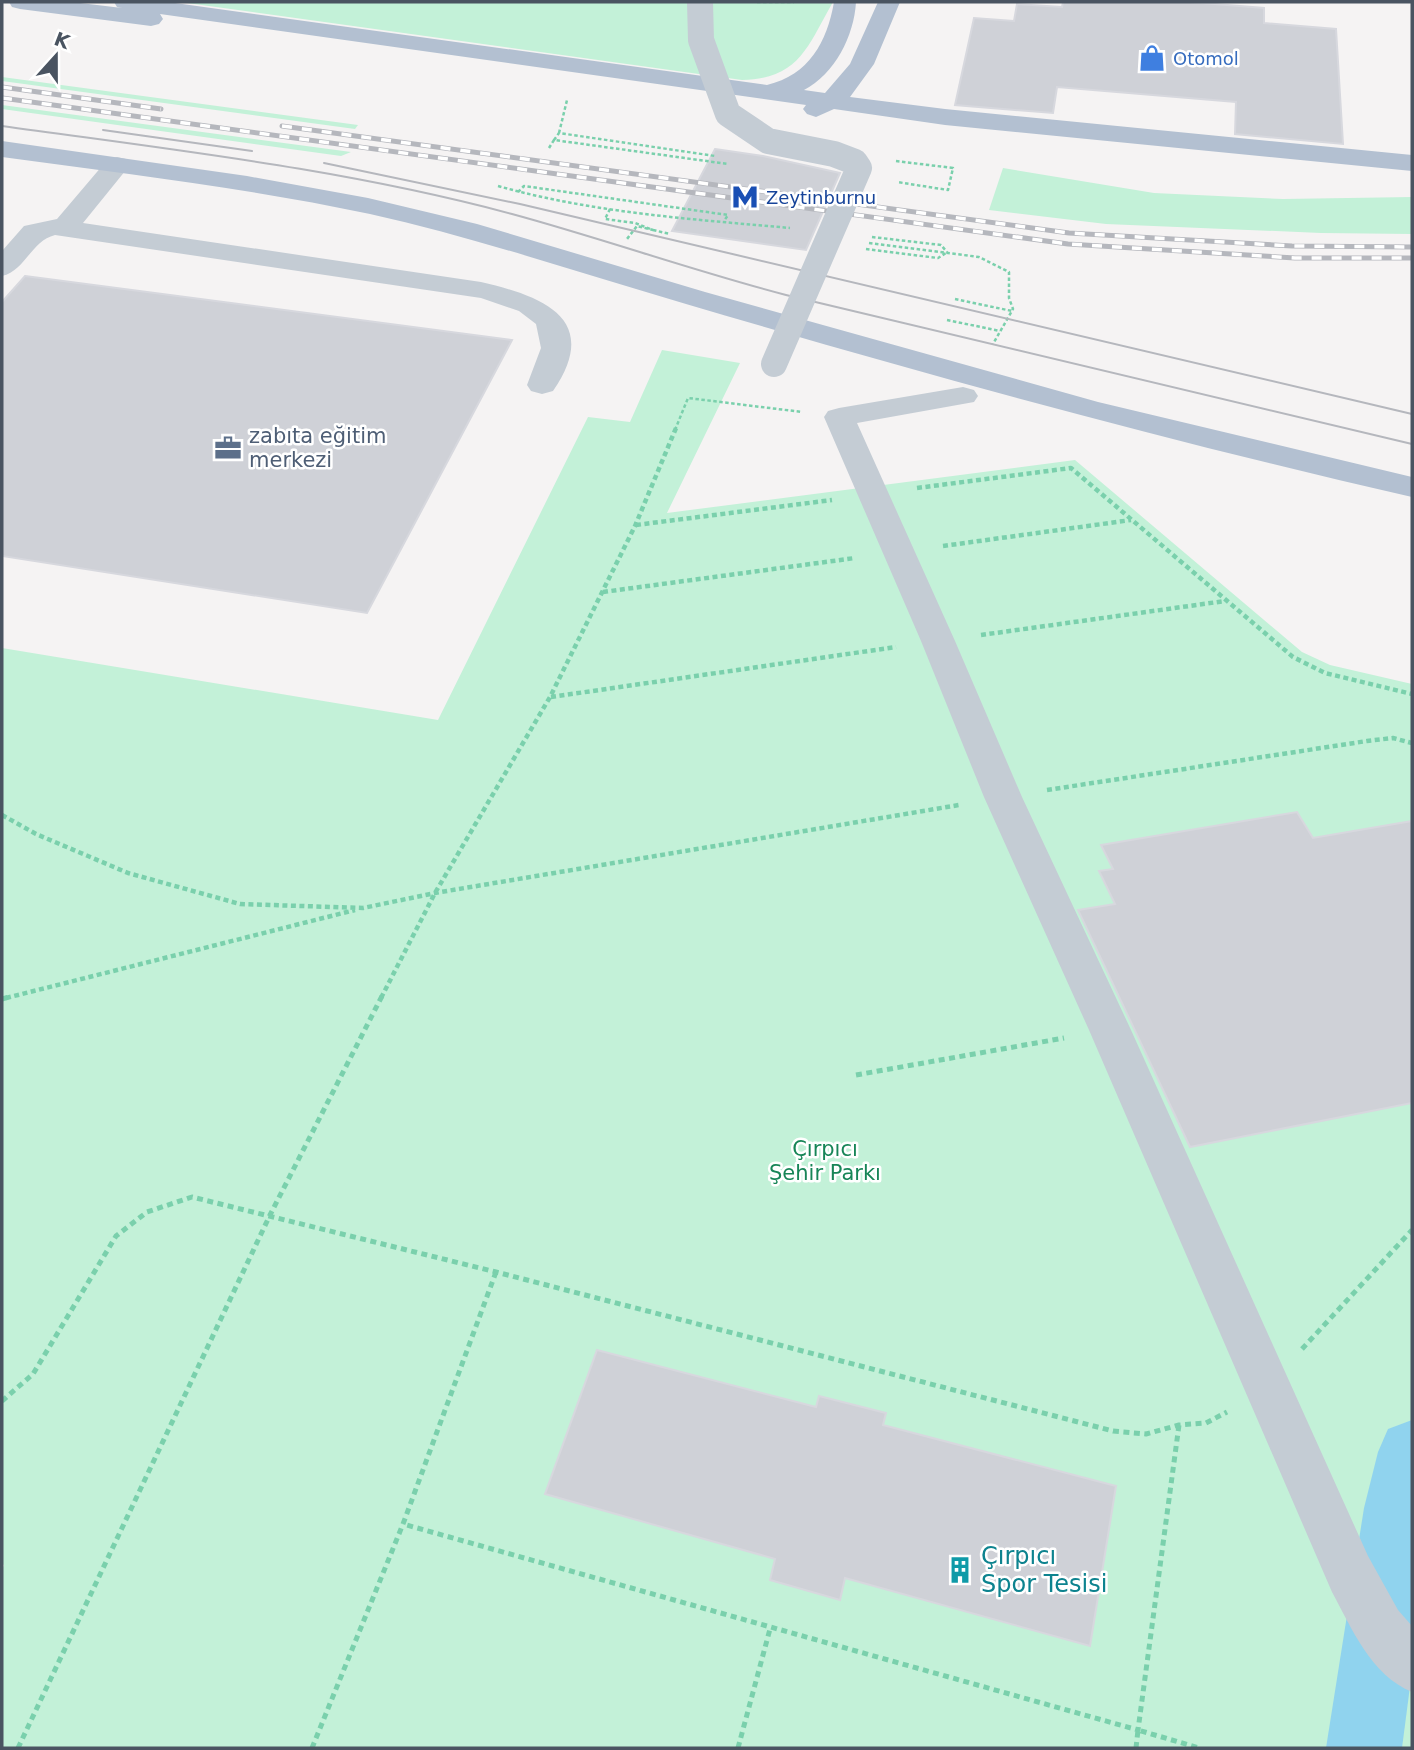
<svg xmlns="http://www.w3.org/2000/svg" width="1414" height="1750" font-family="'DejaVu Sans',sans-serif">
	<rect width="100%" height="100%" fill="#f5f3f3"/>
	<path fill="#c3f1d8" d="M180,2H833C808,45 800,79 742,80Z
		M2,77L358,125L355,129L2,81Z
		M2,105L351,152L341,156L2,109Z
		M1003,168L1154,193L1283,199L1412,197V234L1321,233L1106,224L989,210Z
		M662,350L740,363L667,513L1075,460L1302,652L1330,665L1412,684V1748H2V1570L4,1565L2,1564V648L438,720L588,417L630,422Z"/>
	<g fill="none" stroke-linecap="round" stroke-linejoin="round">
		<path fill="#90d3ee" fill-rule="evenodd" d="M1412,1420V1671L1402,1748H1326L1364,1508L1378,1452L1388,1429Z"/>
	</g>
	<path fill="#cfd1d7" stroke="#d7d8de" stroke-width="2" d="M1063,2H1190L1264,8V23L1336,29L1343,144L1235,134L1236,102L1057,87L1053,113L955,105L974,18L1014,21L1017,4L1062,7Z
		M715,149L763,156L840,173L806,250L672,231Z
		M25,276L512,340L367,613L2,556V302Z
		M1297,812L1313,838L1412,821V1103L1190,1147L1078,910L1115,904L1099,871L1113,869L1101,845Z
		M597,1350L816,1407L819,1396L886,1413L883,1425L1116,1486L1090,1646L845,1578L840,1600L770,1580L775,1559L545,1494Z"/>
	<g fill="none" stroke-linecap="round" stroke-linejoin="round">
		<path stroke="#7ad0ac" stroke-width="2.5" stroke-dasharray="3.5 2.5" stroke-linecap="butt" d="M757,2H794
			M559,133L567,100
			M554,140L559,133L715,156
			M549,148L554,140L728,164
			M896,161L953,168L948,190L897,182
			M498,186C594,213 691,219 790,228
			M518,192L524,186L728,215L724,221
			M610,209L605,219L635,223L653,230L637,226L627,239
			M653,230L670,234
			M872,237L941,245L947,252
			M869,243L979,257L1009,272V298L1013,309L993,344
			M866,249L938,258L946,253
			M955,299L1012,311
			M947,320L1000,331
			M675,430L688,398L802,412"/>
		<path stroke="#7ad0ac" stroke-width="4.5" stroke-dasharray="5 3.5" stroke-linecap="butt" d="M917,488L1071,468L1293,657L1325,673L1412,694
			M636,525L832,500
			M943,546L1131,520
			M603,592L855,558
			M981,635L1225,601
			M551,697L896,647
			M1047,790L1367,741L1393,738L1412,743
			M2,815L36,834L128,873L240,904L363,908L435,893L959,805
			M6,998L355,910
			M381,998L435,893L550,697L635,526L676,428"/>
		<path stroke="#7ad0ac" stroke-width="5" stroke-dasharray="6 4.5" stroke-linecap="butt" d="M2,999L12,996
			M856,1075L1064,1038
			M496,1272L403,1524L1138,1730L1179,1425
			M1302,1349L1412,1230
			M2,1401L33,1374L116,1236L147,1212L192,1197L496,1272L1113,1431L1146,1434L1179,1425L1206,1423L1227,1412
			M18,1748L270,1215L382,996
			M312,1748L403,1524
			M738,1748L770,1629
			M1136,1748L1138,1730L1199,1748"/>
		<path fill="#c4ccd4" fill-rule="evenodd" d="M117,157L126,159L130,165L83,223L481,282C541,296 603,318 553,391L542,394L531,391L527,385L541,348L536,324L519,311L481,298L55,235C31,241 25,271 2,276V251L24,226L57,219L108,159Z
			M963,387L974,390L978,396L974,402L857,423L955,641L1022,797L1131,1030L1368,1556L1398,1610L1412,1626V1692C1371,1675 1352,1629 1332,1592L1089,1030L984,797L921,641L824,417L828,411L839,408Z"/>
		<path fill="#b3c0d1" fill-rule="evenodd" d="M9,2H72L122,8L117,7L114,2H168L767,85C809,75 827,42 834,2H856C854,36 835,74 804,90L825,93L850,64L878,2H900L874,64L850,97L945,109L1412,155V171L945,125L834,109L816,117L807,114L803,109L806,105L160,14L163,19L159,24L151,26L20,9L12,7Z
			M2,141L247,176L368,198L477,224L705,292L1098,402L1412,477V497C1168,441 926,375 686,304C580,273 477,238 370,214C249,188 125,174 2,157Z"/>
		<path stroke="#b5b7bd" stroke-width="2" d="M2,126C173,150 345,169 512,214C604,239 694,271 786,295L1412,444
			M103,130L252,151
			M324,163L520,204L1412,414"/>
		<defs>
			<path id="rail" d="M2,87L161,109
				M2,98L1068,244L1295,258H1412
				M282,126L1069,233L1292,246L1412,247"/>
		</defs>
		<use href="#rail" stroke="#b5b7bd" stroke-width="5"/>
		<use href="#rail" stroke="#fff" stroke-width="3.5" stroke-dasharray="10" stroke-linecap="butt"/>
		<path stroke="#c4ccd4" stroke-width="26" d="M700,2L701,40L728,114L768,141L834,154L855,162L859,168L774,364"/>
	</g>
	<defs>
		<symbol id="shop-bare" viewBox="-9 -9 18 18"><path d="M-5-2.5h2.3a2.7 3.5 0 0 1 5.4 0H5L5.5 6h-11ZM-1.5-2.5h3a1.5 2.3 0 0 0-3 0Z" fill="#3f7fe0" stroke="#fff" stroke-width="2.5" paint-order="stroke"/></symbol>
		<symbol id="metro-bare" viewBox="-9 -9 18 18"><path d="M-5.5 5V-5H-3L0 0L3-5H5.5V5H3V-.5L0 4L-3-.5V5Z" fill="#1a4fb4" stroke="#fff" stroke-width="2.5" paint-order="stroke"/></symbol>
		<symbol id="office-bare" viewBox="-9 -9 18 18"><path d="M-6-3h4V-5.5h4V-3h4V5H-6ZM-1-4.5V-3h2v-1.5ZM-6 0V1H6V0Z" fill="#5c6f8a" stroke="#fff" stroke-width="2.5" paint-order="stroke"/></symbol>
		<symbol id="building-bare" viewBox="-9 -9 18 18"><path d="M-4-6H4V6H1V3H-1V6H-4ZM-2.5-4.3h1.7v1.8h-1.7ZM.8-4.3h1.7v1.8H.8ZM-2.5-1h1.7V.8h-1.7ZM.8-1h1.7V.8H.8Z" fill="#0f9aa8" stroke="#fff" stroke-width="2.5" paint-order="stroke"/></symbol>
	</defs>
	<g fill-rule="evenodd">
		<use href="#shop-bare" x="1133" y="39" width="38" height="38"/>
		<use href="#metro-bare" x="726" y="178" width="38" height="38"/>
		<use href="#office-bare" x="209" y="429" width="38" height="38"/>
		<use href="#building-bare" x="941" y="1551" width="38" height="38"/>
	</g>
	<g text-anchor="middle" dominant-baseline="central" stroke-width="5" stroke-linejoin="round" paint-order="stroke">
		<g font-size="18" fill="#366cbe" stroke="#fff" text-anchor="start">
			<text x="1173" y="58">Otomol</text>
		</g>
		<g font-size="18" fill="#164399" stroke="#fff" text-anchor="start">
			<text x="766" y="197">Zeytinburnu</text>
		</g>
		<g font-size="21" fill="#4e5e75" stroke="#fff" text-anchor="start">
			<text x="249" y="436">zabıta eğitim<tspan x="249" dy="24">merkezi</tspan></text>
		</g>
		<g font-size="21" fill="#178557" stroke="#fff">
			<text x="825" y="1149">Çırpıcı<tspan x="825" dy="24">Şehir Parkı</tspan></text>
		</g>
		<g font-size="24" fill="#0d838f" stroke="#fff" text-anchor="start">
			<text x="981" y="1556">Çırpıcı<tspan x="981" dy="28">Spor Tesisi</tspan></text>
		</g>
	</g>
	<rect width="1414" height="1750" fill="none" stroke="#4a5461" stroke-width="7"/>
	<g transform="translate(56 56) rotate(21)" stroke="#ffffff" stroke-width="5" paint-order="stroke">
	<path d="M0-5L12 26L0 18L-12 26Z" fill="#4a5461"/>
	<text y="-10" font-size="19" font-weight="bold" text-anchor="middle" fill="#4a5461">K</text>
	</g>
</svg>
